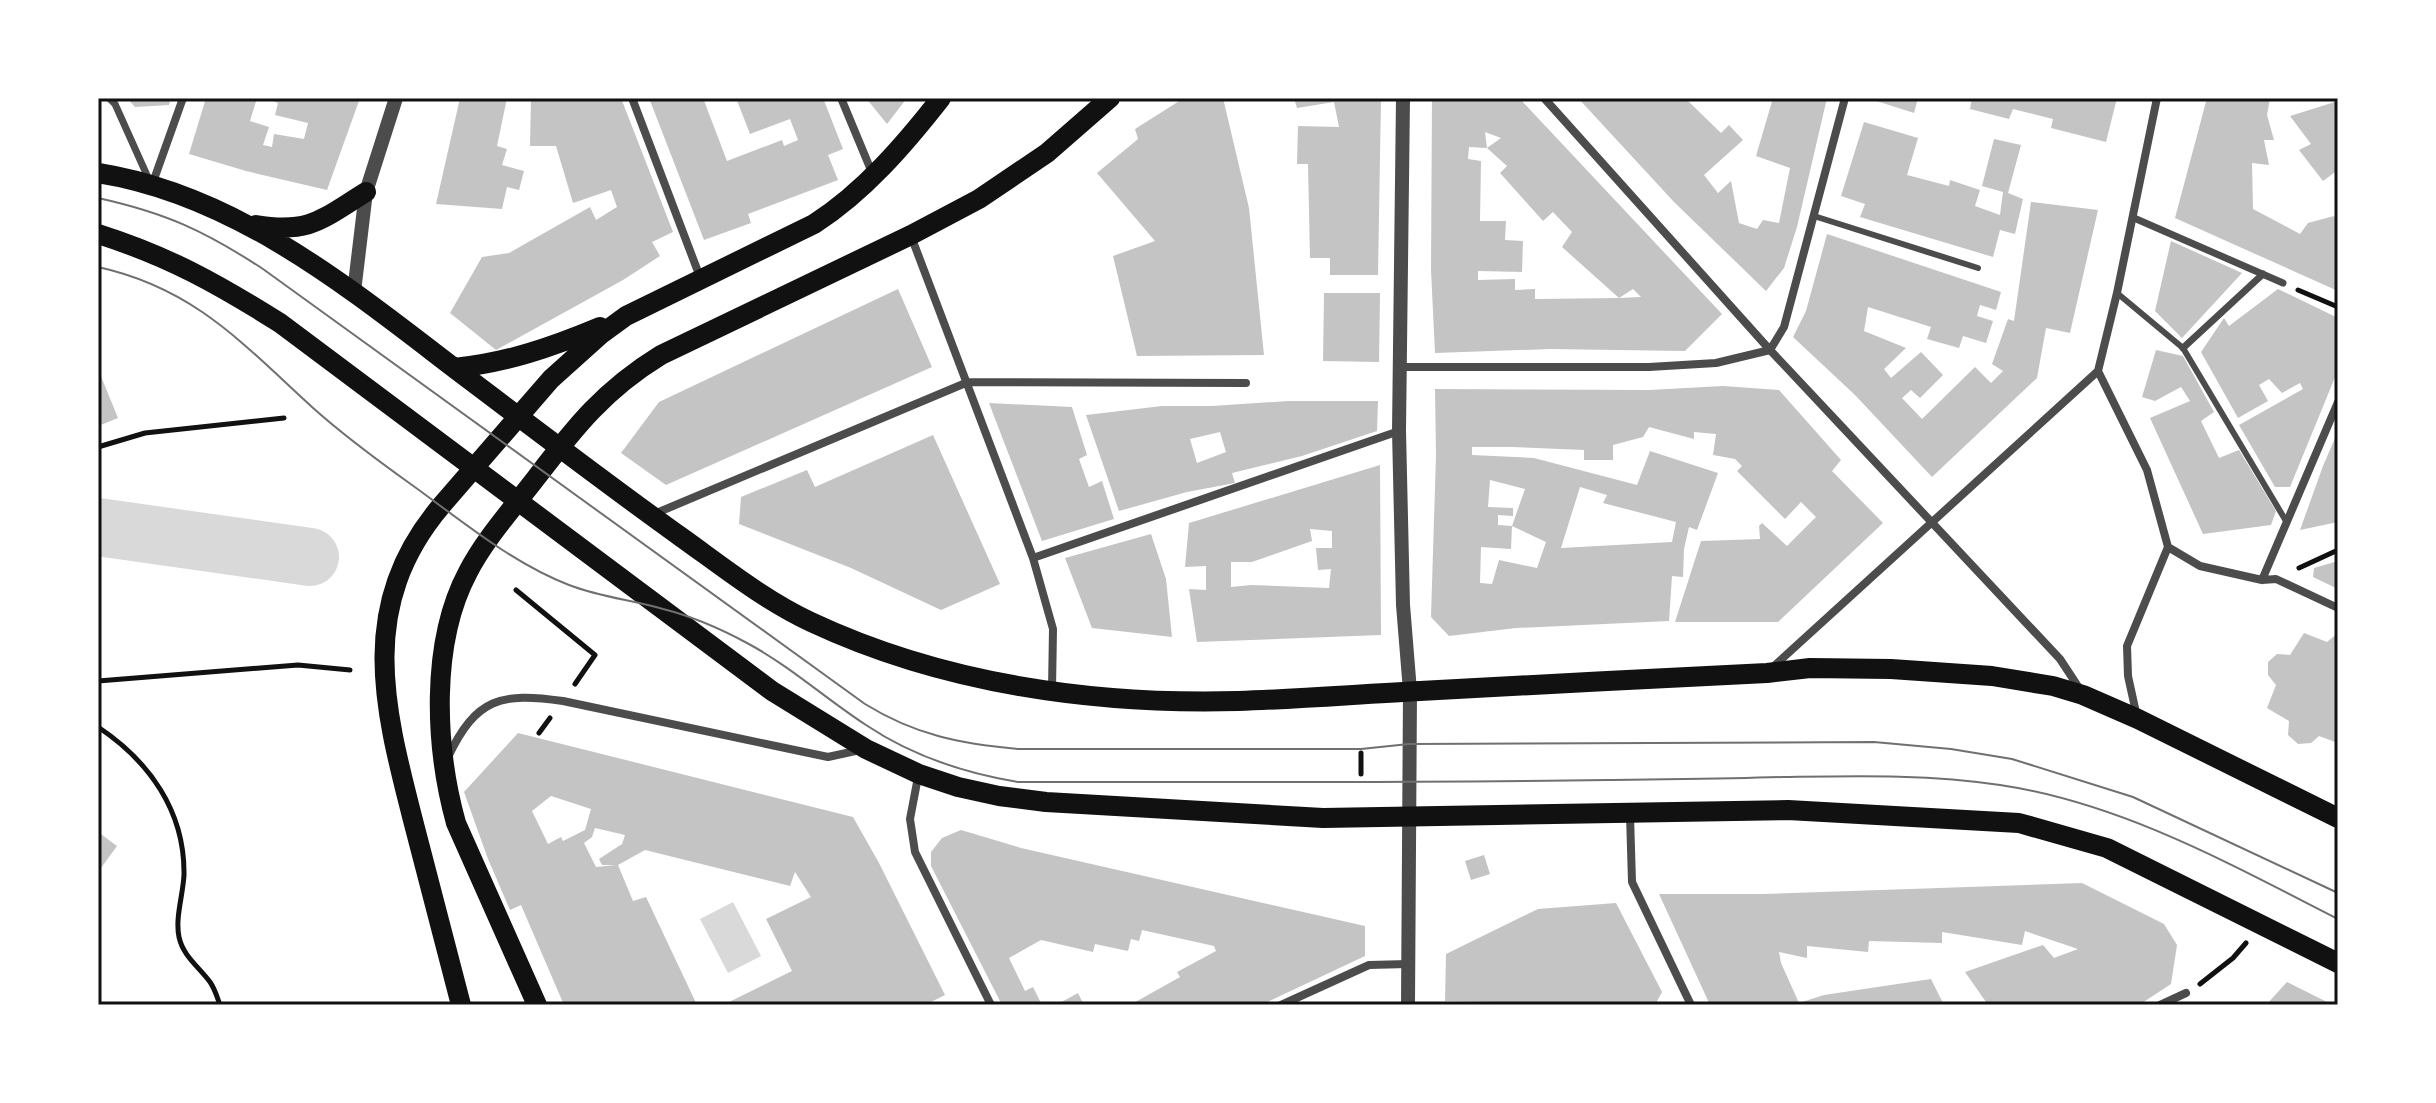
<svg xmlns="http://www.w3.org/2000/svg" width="2436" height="1103" font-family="'Nunito Sans',sans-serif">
	<rect width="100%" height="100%" fill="#fff"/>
	<path fill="#d9d9d9" d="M733,902L761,956L728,973L700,919Z"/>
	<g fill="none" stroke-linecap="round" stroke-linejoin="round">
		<path stroke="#d9d9d9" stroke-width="58" d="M98,527L310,557"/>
	</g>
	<path fill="#c4c4c4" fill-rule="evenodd" d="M127,98H171L169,105L135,107Z
		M206,98H257L250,121L269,127L263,145L272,147L274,134L304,139L308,123L275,115L278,103L266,98H360L327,190L246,171L189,154Z
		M460,98H507L497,146L507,149L502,165L524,171L519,190L507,187L502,209L436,204Z
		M531,98H621L673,232L652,242L660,256L623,280L496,350L450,313L482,257L509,253L590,207L596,220L617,207L611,190L573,203L556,146H530Z
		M649,98H703L727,161L782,140L784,146L798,140L790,119L750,134L736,98H823L843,149L828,155L838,180L748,214L751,223L704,240Z
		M866,98H907L887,124Z
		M1184,98H1223L1249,208L1264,355L1137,356L1113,256L1155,241L1097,173L1138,139L1135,129Z
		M1294,98H1381L1378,275H1330V258H1310L1308,164H1297L1298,126L1339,127L1334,102L1297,108Z
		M1432,98H1519L1722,314L1685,351L1550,349L1435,353L1431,270ZM1485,132L1501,138L1487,148L1507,166L1500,173L1543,221L1553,212L1572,232L1562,247L1619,298L1633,289L1641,297L1619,298L1535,299V289L1515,290V279L1478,280V271L1522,272L1523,241L1505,240L1506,221H1480L1481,161L1468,159L1469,147L1487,148Z
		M1578,98H1685L1721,133L1729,125L1743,140L1704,175L1718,193L1731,181L1739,223L1757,229L1763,220L1779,223L1790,168L1756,156L1773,98H1827L1797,227L1784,268L1766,291L1674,202Z
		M1867,98H1918L1914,113Z
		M1972,98H2117L2106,142L2051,128L2053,119L2013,109L2009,119L1970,109Z
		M2207,98H2270L2267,115L2274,140H2264L2269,165L2252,163L2253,209L2300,234L2308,223L2334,216L2338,221V291L2175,218Z
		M2338,101V170L2323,181L2299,150L2311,144L2290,116Z
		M1864,122L1918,138L1907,175L1949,186L1950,180L1980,190L1975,206L2000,215L2003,192L1982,186L1994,139L2021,145L2008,193L2023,199L2015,234L2000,230L1993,257L1860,217L1865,204L1841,196Z
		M2031,202L2098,210L2070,333L2046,328L2037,378L1932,477L1855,395L1793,337L1806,311L1827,234L2001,292L1996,310L1980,305L1977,316L1993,321L1986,343L1963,336L1959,348L1927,339L1931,327L1868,307L1864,331L1906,348L1884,369L1891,378L1921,352L1943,375L1920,398L1911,390L1902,398L1922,419L1975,367L1991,383L2003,371L1992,364L2008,319L2014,321Z
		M2171,241L2242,273L2182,338L2155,311Z
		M898,289L932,367L666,485L621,453L659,402Z
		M2278,289L2338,318V370L2290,487H2275L2239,425L2303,389L2300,383L2282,393L2269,379L2259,385L2268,401L2238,418L2201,352L2224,318L2229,326Z
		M1324,293H1380L1379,362L1323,361Z
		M2156,350L2183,356L2214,412L2201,421L2219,458L2239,450L2276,511L2271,525L2203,534L2150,418L2190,401L2181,387L2155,401L2142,397Z
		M98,369L118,418L98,426Z
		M1723,386L1779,390L1841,460L1832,471L1883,523L1778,622H1675L1701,541L1760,539L1759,526L1762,523L1787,546L1816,517L1801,502L1785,519L1737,471L1742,466L1735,459L1713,455L1716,434L1694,432V439L1649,427L1643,437L1613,445V460H1584V450L1511,447H1472V455L1534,458L1637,485L1650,451L1718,473L1697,530L1689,527L1684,549L1683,577L1672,576L1669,621L1516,628L1449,636L1431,617L1436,455L1435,389L1649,390ZM1490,480L1525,489L1512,526L1546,542L1537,568L1499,560L1492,584L1480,583L1481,547L1511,549L1512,526L1498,525V515L1513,516V508L1488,507ZM1580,487L1607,495L1603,503L1676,522L1672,542L1561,548Z
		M1289,401H1378L1377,431L1302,456L1232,473L1235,483L1187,492L1119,511L1086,415L1162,406H1212ZM1220,432L1226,452L1197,463L1190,439Z
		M989,403L1072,407L1087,455L1079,459L1089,487L1102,481L1114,519L1042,541Z
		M2338,431V522L2300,530L2323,466Z
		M933,435L1000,584L941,610L851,568L739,524L741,497L807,470L815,487Z
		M1380,465L1381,635L1197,642L1189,589L1206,590V566L1185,567L1189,523ZM1310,529L1332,531V548H1316L1318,570L1331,569L1329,588L1251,585L1231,587V562H1252L1312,541Z
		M1151,534L1166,579L1172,637L1092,628L1065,558Z
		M2338,561V589L2313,577L2314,568Z
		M2304,633L2327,642L2338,633V743L2319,736L2311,743L2298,744L2288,735L2289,721L2267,708L2276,685L2268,675V662L2277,654L2290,655Z
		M518,733L853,817L879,863L945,995L925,1005H723L792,971L766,919L811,897L795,872L790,886L645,850L618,865L633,901L646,897L697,1005H564L521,905L510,910L488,859L464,792ZM551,796L591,809L585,830L563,841L561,837L548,844L532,811ZM595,828L625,835L622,844L599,859L602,865H616L596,867L584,843L592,837Z
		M961,830L1021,848L1365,926V956L1261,1005H1130L1180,977L1177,972L1216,951L1214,946L1142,930L1139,941L1131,939L1128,951L1095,944L1093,952L1041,940L1009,958L1025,991L1033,987L1042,1005H1002L931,866V852L942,838Z
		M98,832L117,846L98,872Z
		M1484,855L1490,874L1471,880L1465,861Z
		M2082,883L2164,924L2177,945L2171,984L2139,1005H1978L1986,1002L1965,972L2043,945L2054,958L2078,949L2025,931L2022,945L1942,932V943L1869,941L1868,952L1807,946V958L1779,952L1781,963L1799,1003L1824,995L1931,979L1944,1005H1710L1659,894H1763Z
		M1616,903L1662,992L1655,1005L1445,1001L1446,954L1538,909Z
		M2287,982L2333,1005H2266Z
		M1078,993L1084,1005H1056Z"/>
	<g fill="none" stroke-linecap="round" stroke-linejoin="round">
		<path stroke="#111" stroke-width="5" d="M2298,290L2338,307
			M98,447L145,433L284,418
			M2299,568L2338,550
			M516,590L595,655L575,684
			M98,681L298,665L350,670
			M98,727C149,761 185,811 184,875C183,895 175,918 179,937C183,956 199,967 210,982C215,989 217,997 220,1005
			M539,733L550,718
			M1361,774V753
			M2200,984L2233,958L2246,943"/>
		<path stroke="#4c4c4c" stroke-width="6" d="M1814,216L1978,268
			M2117,293L2183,348L2286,521"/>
		<path stroke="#4c4c4c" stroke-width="7" d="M109,98L115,104L150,182
			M2134,218L2283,283
			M2183,348L2263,274"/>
		<path stroke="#4c4c4c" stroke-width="8" d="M632,98L700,277
			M841,98L873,175
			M1544,98L1770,350L2060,659L2081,691
			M152,185L183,98
			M911,236L1033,558L1053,629L1052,689
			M1400,367H1649L1716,363L1770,350L1784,327L1845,98
			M2098,371L2147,470L2168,547
			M654,514L968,382L1246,383
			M2168,547L2200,566L2262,580L2276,579L2338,608
			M1033,558L1399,431
			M2262,580L2338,402
			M1773,667L2098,371L2117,293L2157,98
			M2137,717L2128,676L2127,646L2168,547
			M448,757C476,698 501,692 563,701L828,757L860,750
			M918,777L910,819L915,852L991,1005
			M1630,815L1632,882L1691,1005
			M1281,1005L1369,965L1408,964
			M2160,1005L2186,993"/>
		<path stroke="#4c4c4c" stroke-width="14" d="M1403,98L1399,431L1403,605L1410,691L1408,1005
			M354,292L366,192L396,98"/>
		<path stroke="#111" stroke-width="20" d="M98,173C238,195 353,291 462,374C535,429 607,484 681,537C723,567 764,600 811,622C943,684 1094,705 1238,701C1299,699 1360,694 1420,691C1536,684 1651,679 1767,673L1810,668L1891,669L1992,676L2053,686L2083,695L2138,719L2338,818
			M256,225C310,234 322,219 366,192
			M98,234C168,256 218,284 280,323L772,691L866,749L919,774L958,787L999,796L1046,802L1323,818L1788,810L2019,823L2107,848L2338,963
			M454,368C506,363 552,347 600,327
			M461,1005C446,946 430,887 415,828C385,711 355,608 441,506L551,379L600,335L626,316L814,224C864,192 905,144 941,98
			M537,1005L456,823C435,747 430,643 468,572C485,539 513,508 536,478C575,427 604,390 661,355L911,235L979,199L1047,153L1110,98"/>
		<path stroke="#707070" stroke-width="2" d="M98,198C166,213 205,231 263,269L865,704C915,735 961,744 1019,749H1361L1409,744L1874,742L1951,749L2012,759L2133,797L2338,893
			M98,267C194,288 243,344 312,407C343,435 377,460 412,485C462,521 512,563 569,585C600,597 632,600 663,609C691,616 721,629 747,643C790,666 826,699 866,725C912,756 964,773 1018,782C1214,782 1411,783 1607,780C1666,779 1725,779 1783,777C1855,776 1928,774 2000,785C2121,803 2230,864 2338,919"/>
	</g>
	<rect width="2436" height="1103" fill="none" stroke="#ffffff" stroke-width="200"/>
	<rect x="100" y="100" width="2236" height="903" fill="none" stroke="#111" stroke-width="3"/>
</svg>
